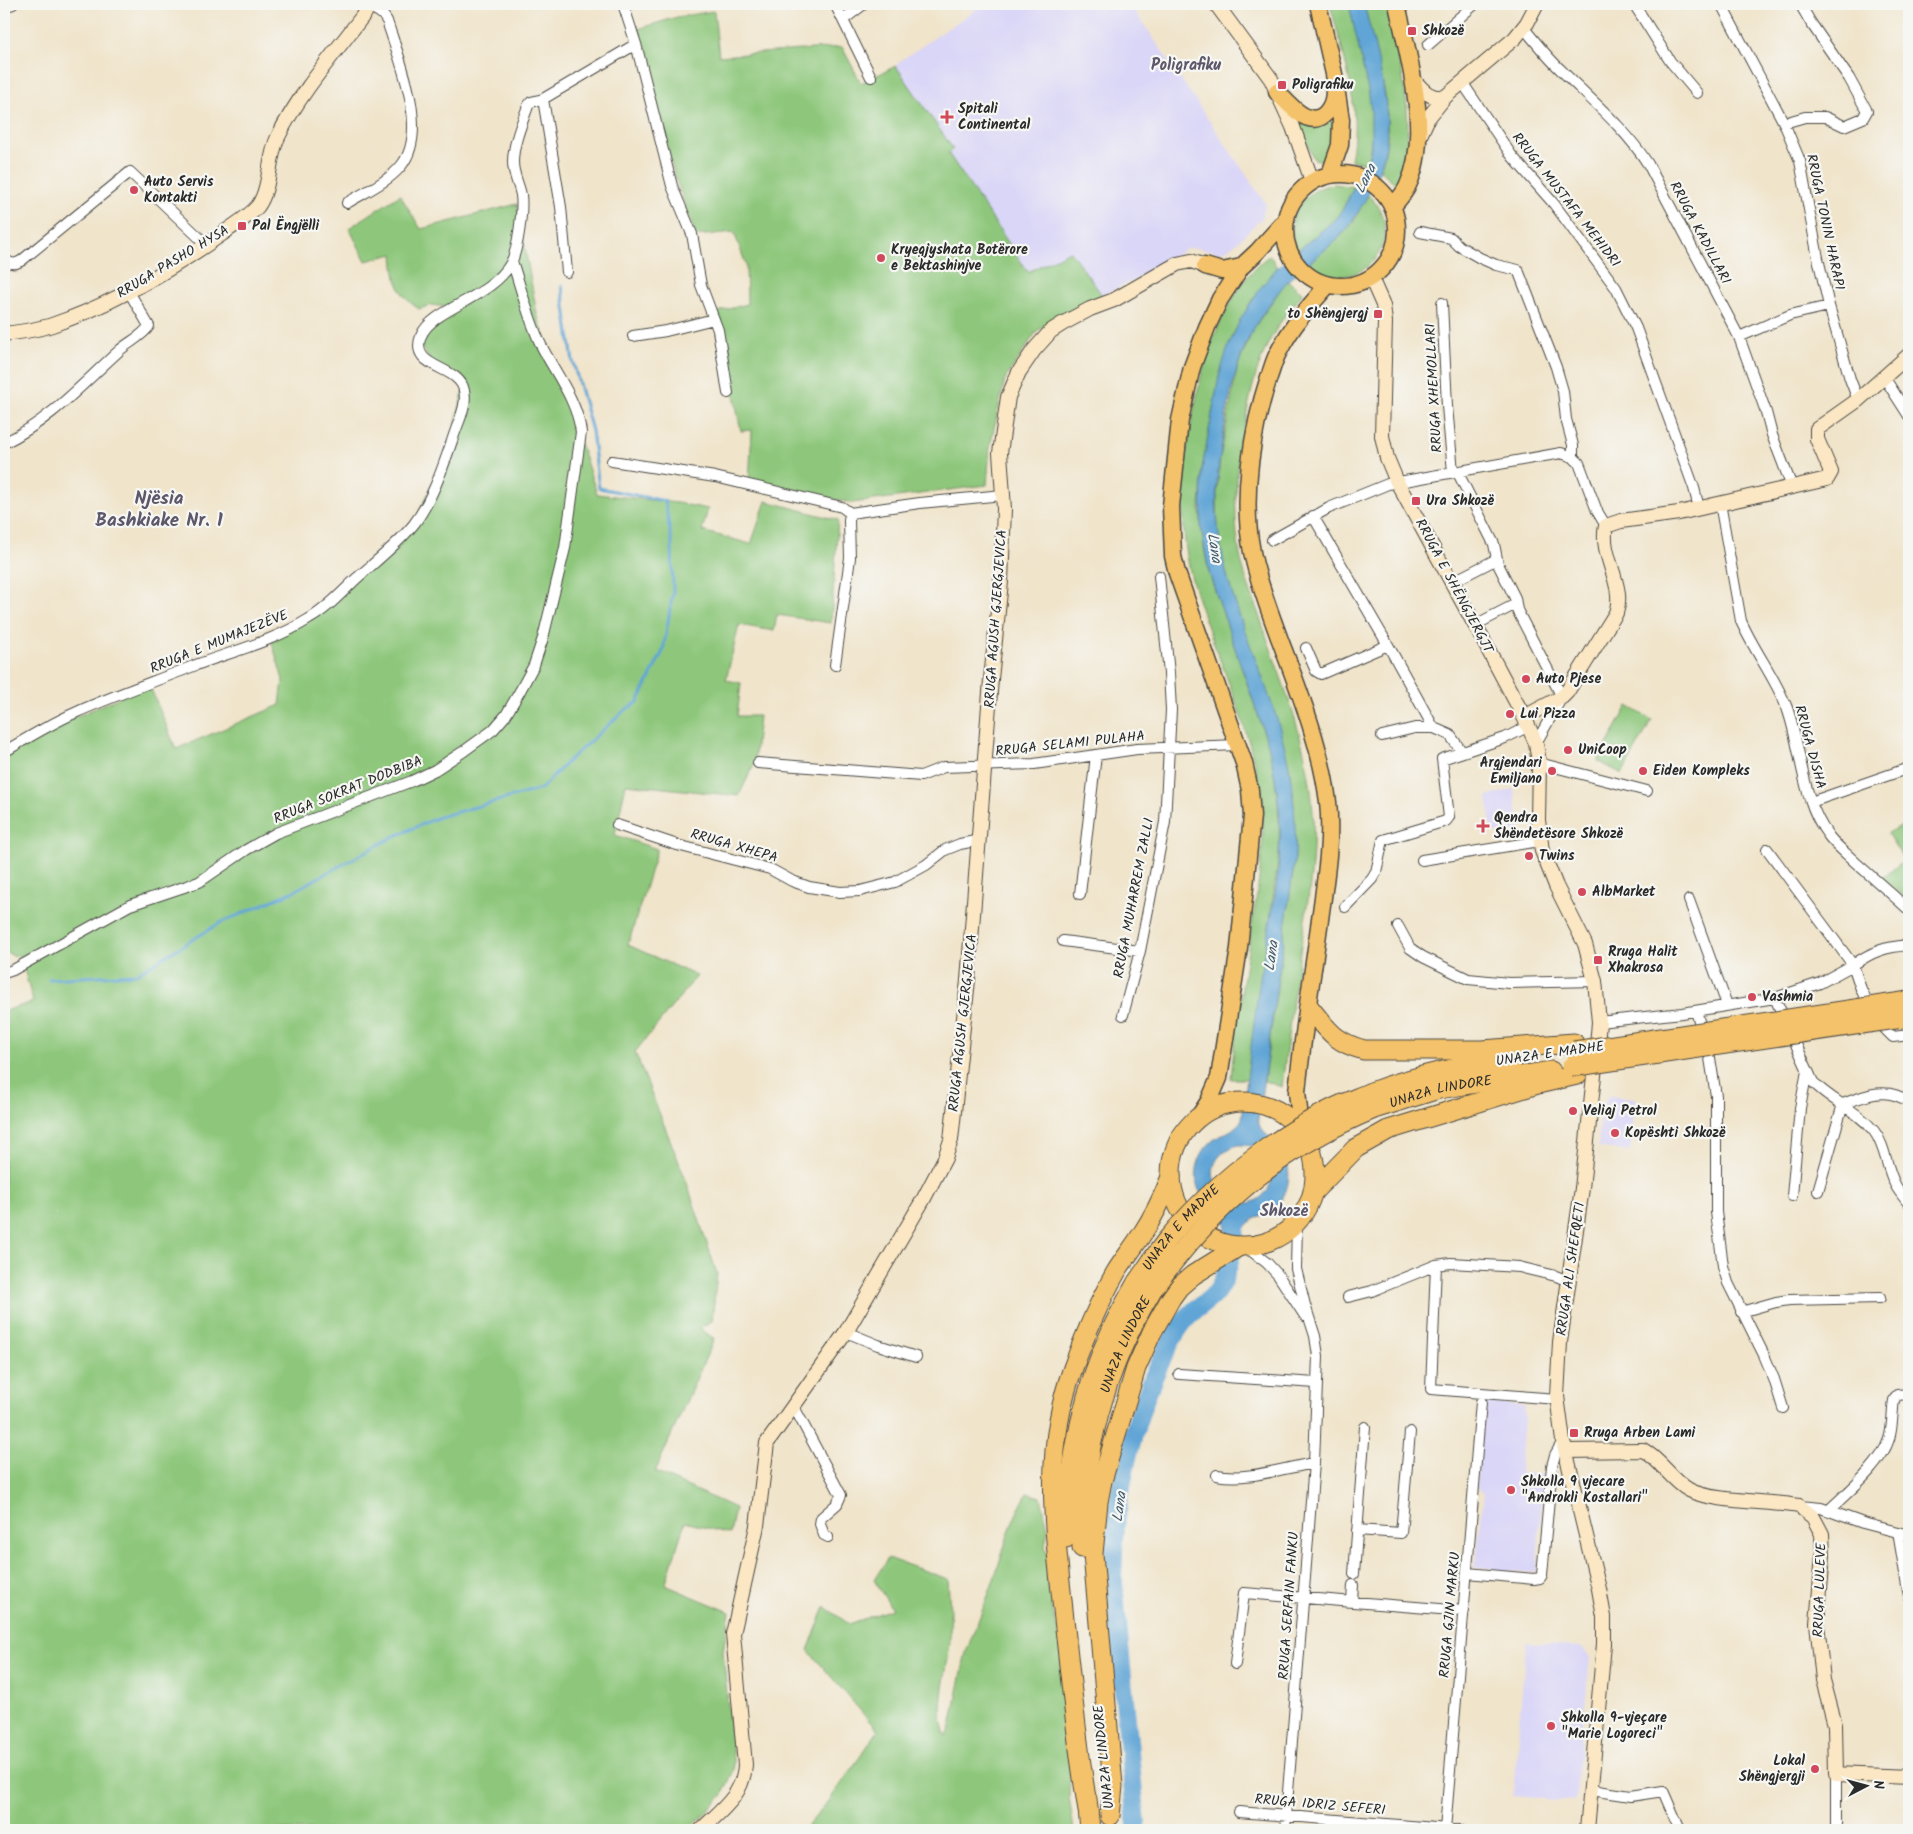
<svg xmlns="http://www.w3.org/2000/svg" width="1913" height="1834" font-family="Kalam,sans-serif">
	<rect width="100%" height="100%" fill="#f6f6f2"/>
	<filter id="ink" filterUnits="userSpaceOnUse"><feTurbulence type="fractalNoise" baseFrequency=".02" numOctaves="2"/><feDisplacementMap in="SourceGraphic" scale="10" xChannelSelector="R" yChannelSelector="G"/><feConvolveMatrix kernelMatrix="1 2 1 2 8 2 1 2 1" color-interpolation-filters="sRGB"/></filter>
	<filter id="wash" filterUnits="userSpaceOnUse"><feTurbulence type="fractalNoise" baseFrequency=".0096" numOctaves="4" result="noise"/><feDisplacementMap in="SourceGraphic" scale="20" xChannelSelector="R" yChannelSelector="G"/><feGaussianBlur stdDeviation="1.12" result="paint"/><feColorMatrix in="noise" values="0 0 0 0 0 0 0 0 0 0 0 0 0 0 0 0 0 1.4 0 .05"/><feComposite in="paint" operator="in"/></filter>
	<g filter="url(#wash)">
		<rect width="100%" height="100%" fill="#f0e4ca"/>
		<path fill="#dad6f7" d="M984,4H1130L1266,204L1262,218L1234,245L1221,253L1197,248L1186,249L1146,275L1102,295L1070,251L1028,272L947,153L953,149L896,66L900,61Z
			M1514,789L1520,830L1495,833L1491,826L1487,796Z
			M1608,1096L1635,1098L1630,1152L1598,1147L1601,1114Z
			M1483,1402L1525,1406L1520,1473L1544,1475L1536,1573L1475,1568L1484,1494L1476,1486Z
			M1526,1642L1581,1647L1590,1657L1575,1802L1513,1796Z"/>
		<path fill="#8ec77b" stroke="#5c7953" d="M1330,4H1349C1360,55 1381,110 1367,163L1351,160C1362,107 1343,54 1330,4Z
			M1364,4H1386C1400,66 1420,124 1398,186L1380,170C1382,162 1385,155 1386,147C1393,102 1374,48 1364,4Z
			M714,11L719,56L842,47L861,83L896,66L953,149L948,153L1028,272L1070,251L1102,295L1083,303L1037,331L1005,379L990,447L987,485L852,503L749,482L752,430L741,431L718,312L747,304L746,265L734,232L696,236L674,174L638,29L677,17Z
			M1333,113L1330,157L1323,161L1314,159L1295,116Z
			M1334,184L1354,187L1339,216L1297,251C1282,221 1302,189 1334,184Z
			M1367,194C1414,236 1359,304 1307,264L1336,241L1353,223Z
			M400,195L421,229L517,204L537,314L597,494L677,503L708,509L702,531L751,544L766,501L838,520L831,623L777,615L774,631L739,625L726,680L741,683L737,716H759L754,764L739,796L626,784L615,835L657,849L628,945L697,976L635,1052L686,1180L717,1274L712,1321L700,1328L714,1339L655,1472L735,1508L730,1534L685,1522L665,1585L730,1612L723,1651L734,1770L722,1796L689,1830H537L532,1824L523,1830H4V1011L33,1002L21,958L4,952V752L31,737L149,684L176,749L280,705L283,680L271,639L311,618L414,523L450,447L464,388L435,366L419,345L446,307L432,305L419,309C396,294 395,278 393,254L366,261L349,228Z
			M1270,255L1277,268L1252,300L1233,335L1215,397L1202,469L1200,510L1204,548L1209,573L1268,744C1277,784 1282,823 1278,863L1247,1079H1231C1235,1028 1244,976 1252,925C1258,887 1265,848 1262,809C1255,733 1218,663 1195,590C1173,518 1185,444 1202,373C1212,334 1237,278 1270,255Z
			M1287,280L1303,293C1266,336 1255,367 1245,423C1237,466 1232,506 1239,550C1243,574 1253,598 1261,621C1281,680 1306,737 1312,800C1317,851 1308,901 1300,952C1293,997 1287,1042 1282,1087L1264,1081L1295,857L1293,789L1290,771L1280,730L1232,596L1224,568L1218,533L1217,493L1220,458L1238,365L1254,328Z
			M1628,706L1652,720L1622,774L1598,761Z
			M1909,822V901L1883,878L1904,860L1887,833Z
			M1027,1493L1041,1497L1048,1529L1045,1545L1048,1561L1047,1586L1061,1645L1071,1761L1069,1796L1074,1830H804L829,1801L878,1731L808,1650L825,1607L849,1624L892,1609L874,1580L888,1558L948,1579C949,1598 951,1618 950,1637C950,1666 933,1710 946,1736L950,1731L966,1652L991,1588L1012,1523Z"/>
		<path fill="#60a5d6" stroke="#466880" fill-rule="evenodd" d="M1349,4H1364C1375,49 1391,98 1386,145C1383,172 1356,223 1335,241C1317,258 1295,270 1280,290C1268,306 1256,322 1248,340C1231,376 1226,418 1220,457C1203,559 1252,636 1280,729C1292,771 1297,813 1295,857L1258,1120C1260,1132 1266,1133 1274,1141C1290,1156 1293,1179 1283,1197C1270,1219 1249,1213 1241,1235L1226,1232C1227,1206 1201,1205 1197,1184C1194,1166 1202,1146 1218,1137C1228,1131 1236,1130 1242,1119C1248,1070 1254,1020 1261,971C1268,928 1280,883 1280,839C1281,807 1275,775 1268,744L1209,573L1201,527L1202,469L1219,376L1228,347L1240,320L1261,287L1277,268L1339,216L1367,163L1371,148V110L1369,95ZM1238,1145C1244,1145 1252,1145 1257,1148C1259,1150 1272,1171 1272,1175C1273,1177 1272,1180 1271,1182C1269,1189 1264,1196 1257,1200C1224,1218 1188,1161 1238,1145Z"/>
		<g fill="none" stroke-linecap="round" stroke-linejoin="round">
			<path stroke="#60a5d6" stroke-width="3" d="M49,979L136,974L220,923L292,892L393,837L439,817L541,789L569,760L624,711L638,702L663,651L673,592L672,544L665,501L599,488L592,431L573,362L562,286"/>
			<path stroke="#60a5d6" stroke-width="19" d="M1137,1830L1113,1578C1112,1500 1135,1404 1174,1336C1179,1327 1185,1319 1193,1312C1200,1305 1210,1301 1216,1292C1232,1271 1233,1238 1238,1212"/>
		</g>
	</g>
	<g filter="url(#ink)">
		<g fill="none" stroke-linecap="round" stroke-linejoin="round">
			<defs>
				<path id="street" d="M623,4L636,44L672,186L692,234L701,285L718,330L728,393
					M835,4L871,77
					M1634,4L1670,61L1697,93
					M1721,4L1784,123L1800,161L1818,258L1829,306L1850,379L1858,400
					M4,7L13,4
					M843,20L864,4
					M1524,28C1536,43 1548,58 1562,71C1592,101 1625,128 1648,164L1739,337L1766,412L1772,435L1792,487
					M1428,45L1475,4
					M1462,82L1512,156L1554,204L1616,288L1636,328L1694,488L1699,508
					M543,99L561,207L567,272
					M1784,123L1805,117H1825L1844,126L1863,118L1867,111L1849,78L1811,23L1800,4
					M347,203C365,192 388,182 401,166C430,131 399,59 387,21C382,12 377,10 367,7
					M1420,232L1451,238L1459,246L1480,258L1496,265L1518,270L1556,367L1563,391L1566,419L1573,445V457
					M4,258C9,264 14,265 21,261L130,172L207,245
					M1442,303L1447,406L1453,472
					M633,336L666,331L714,319
					M1739,337L1790,315L1829,306
					M1884,377L1909,416
					M4,443C51,420 82,384 120,350C129,342 143,336 149,326L128,290
					M612,461L715,477L842,507L850,513L920,503L1003,495
					M1457,471L1494,544L1498,564L1515,598L1517,610L1562,697L1536,743
					M1720,503L1741,621C1754,651 1775,677 1787,708C1802,749 1801,799 1828,835C1835,845 1846,853 1855,862C1873,878 1892,894 1909,910
					M1313,516L1388,645L1431,723L1434,728L1450,735L1462,752
					M1272,540L1329,508L1388,484L1561,453L1573,457L1579,463L1597,511L1606,526
					M1452,582L1497,559
					M1475,625L1516,604
					M1306,648L1316,671L1321,674L1388,645
					M835,665L850,558L849,520L850,513
					M1382,736L1415,728H1434
					M4,752C27,738 52,723 77,712C115,695 156,681 196,665C234,651 274,641 309,619C327,609 342,592 357,578C376,561 398,544 414,524C433,499 444,464 454,435C459,420 469,402 463,387C455,365 409,368 421,336C432,308 491,299 511,263C518,249 523,211 521,195C519,184 513,175 513,162C513,144 522,123 528,106L531,102L543,99L636,44
					M758,763L921,776L944,767L1034,764L1137,749L1238,745
					M1539,763L1647,791
					M1811,802L1909,768
					M617,825L677,845L770,869L792,881L809,887L840,892L860,891L895,882L926,865L945,850L960,844L980,840
					M1767,849L1853,965C1873,951 1885,947 1909,945
					M1422,860L1540,841
					M1080,894L1096,755
					M1689,900L1727,1005
					M1345,907L1372,879L1376,872L1383,840L1446,821L1449,817L1442,759L1505,738L1529,726
					M1398,926L1410,948L1423,957L1468,979L1509,983L1595,981
					M1063,941L1140,951
					M4,973L13,970L130,905L199,882L246,850L276,833L412,781L435,770L464,751L493,730L506,715L520,691L534,665L543,638L565,548L581,432C577,400 555,373 541,345C528,318 521,288 512,261
					M1775,998L1813,1082C1831,1101 1857,1110 1874,1131C1885,1145 1886,1166 1894,1182C1897,1190 1904,1197 1909,1204
					M1696,1011L1710,1058L1716,1096V1212L1723,1266L1728,1283L1764,1355L1774,1379L1783,1408
					M1123,1015L1140,951L1165,822L1171,710L1169,673L1159,576
					M1599,1022L1682,1013L1775,998L1820,983L1853,965L1861,989L1876,1020L1893,1037L1909,1035
					M1818,1191L1843,1104C1866,1095 1887,1086 1909,1102
					M1792,1196L1800,1108L1807,1071
					M1246,1247L1267,1263L1278,1275L1305,1316
					M1436,1265L1431,1389L1557,1399
					M1348,1297L1372,1291L1436,1265L1451,1263L1519,1267L1556,1276L1568,1281
					M1741,1312L1776,1302L1789,1300L1880,1298
					M846,1332L878,1345L916,1357
					M1179,1374L1316,1383
					M793,1405L841,1495L837,1504L821,1518L820,1524L824,1535L828,1537
					M1217,1475C1246,1481 1284,1468 1314,1463
					M1800,1506L1821,1508L1863,1523L1909,1535
					M1829,1510C1849,1491 1881,1465 1889,1439C1893,1427 1892,1412 1894,1400L1897,1395L1909,1394
					M1357,1530L1401,1533L1410,1432
					M1898,1532L1909,1597
					M1467,1573L1534,1579L1540,1578L1542,1575L1552,1466L1555,1455L1563,1441
					M1354,1574L1365,1427
					M1352,1601L1353,1585
					M1235,1664L1244,1593L1464,1611
					M1591,1790L1631,1796L1663,1791L1680,1830
					M1239,1812L1460,1830
					M1285,1830L1314,1463L1318,1356L1315,1336L1305,1305L1296,1269L1297,1222
					M1445,1830L1481,1402
					M1836,1830V1774"/>
				<path id="secondary" d="M1216,4L1271,79L1293,127L1312,181
					M1412,78C1422,89 1428,99 1445,97
					M1419,138L1428,118L1445,97L1515,38L1527,23L1537,4
					M1371,278L1383,305L1385,322L1382,436L1387,458L1397,482L1475,625L1524,717L1536,743L1539,763L1538,820L1542,851L1556,886L1585,944L1595,981L1599,1022L1596,1057L1582,1188L1560,1342L1557,1396L1563,1441L1599,1589L1604,1617V1644L1587,1830
					M4,334C20,332 37,330 52,325C111,305 172,269 222,234C234,225 249,217 258,206C271,188 268,157 278,137C298,95 337,50 365,13L367,4
					M1524,717L1562,697L1567,692L1616,613C1626,585 1599,555 1606,526L1621,521L1679,513L1827,479L1831,472L1817,439V429L1858,400L1909,355
					M1566,1451L1643,1450C1661,1460 1671,1480 1689,1490C1711,1502 1771,1501 1799,1506L1813,1517L1822,1534L1823,1555L1817,1623L1823,1680L1835,1725L1836,1774L1909,1777
					M701,1830C721,1810 743,1796 745,1765L733,1634L757,1526L767,1443L846,1332L923,1200L945,1158L951,1140L968,980L991,679L1001,582L1004,509L1000,453L1008,397L1019,372L1034,350L1051,331L1062,324L1090,309L1114,300L1177,264L1191,261L1205,266"/>
				<path id="primary" d="M1318,4L1334,74L1341,120L1340,145L1330,174
					M1277,92C1285,100 1294,111 1304,116C1322,126 1334,107 1334,91
					M1285 230a56 56 0 1 1 112 0a56 56 0 1 1-112 0Z
					M1392,207C1398,200 1405,193 1408,185C1432,134 1408,56 1397,4
					M1205,266L1222,271L1241,267
					M1200,1115L1209,1101L1219,1078L1239,948L1252,816L1250,790L1244,763L1177,573L1173,556L1171,506L1180,420L1192,367L1207,327L1220,299L1241,267L1257,252L1285,221
					M1305,1137L1300,1118L1297,1092C1303,1032 1313,972 1321,912C1326,876 1332,838 1328,802C1321,746 1300,693 1280,640C1270,612 1258,582 1252,552C1241,497 1252,429 1269,377C1272,369 1274,360 1278,353C1291,327 1309,306 1328,285"/>
				<g id="highway">
					<path d="M1309,1007C1328,1030 1334,1042 1364,1050H1482L1574,1043"/>
					<path d="M1371,1092C1417,1075 1465,1065 1514,1059"/>
					<circle cx="1243" cy="1174" r="72"/>
					<path id="s1" d="M1374,1109L1439,1089L1551,1071"/>
					<path d="M1313,1192L1356,1148L1388,1130L1538,1084L1577,1075"/>
					<path d="M1066,1538C1069,1466 1081,1394 1112,1329C1119,1313 1129,1297 1137,1282"/>
					<path id="s2" d="M1082,1548C1080,1457 1105,1368 1152,1290"/>
					<path d="M1087,1799L1090,1830"/>
					<path d="M1088,1810C1077,1746 1071,1683 1064,1619C1055,1532 1042,1452 1073,1368C1085,1335 1099,1302 1116,1272C1124,1259 1134,1247 1142,1234C1154,1216 1163,1197 1171,1177"/>
					<path d="M1110,1816L1113,1786L1093,1554L1098,1502L1102,1481L1136,1368L1152,1332L1171,1298L1179,1287L1193,1275L1238,1247"/>
				</g>
			</defs>
			<use href="#street" stroke="#494743" stroke-width="12"/>
			<use href="#secondary" stroke="#494743" stroke-width="16"/>
			<use href="#primary" stroke="#494743" stroke-width="19"/>
			<use href="#highway" stroke="#494743" stroke-width="21"/>
			<use href="#street" stroke="#fff" stroke-width="10"/>
			<use href="#secondary" stroke="#fbe7c3" stroke-width="14"/>
			<use href="#primary" stroke="#f4c26a" stroke-width="16"/>
			<use href="#highway" stroke="#f4c26a" stroke-width="19"/>
			<defs>
				<g id="highway-bridge">
					<path d="M1574,1051L1909,1001"/>
					<path d="M1571,1067L1909,1017"/>
					<path id="s3" d="M1137,1282C1147,1268 1156,1254 1166,1241C1209,1189 1263,1146 1322,1114C1338,1105 1355,1099 1371,1092"/>
					<path d="M1152,1290C1212,1207 1278,1149 1374,1109"/>
				</g>
			</defs>
			<use href="#highway-bridge" stroke="#494743" stroke-width="21" stroke-linecap="butt"/>
			<use href="#highway-bridge" stroke="#f4c26a" stroke-width="19"/>
		</g>
	</g>
	<g fill="#d1495b" stroke="#f6f6f2" stroke-width="2">
		<rect x="1407" y="26" width="10" height="10" rx="2.5"/>
		<rect x="1277" y="80" width="10" height="10" rx="2.5"/>
		<path d="M944.5 109.5h5v5h5v5h-5v5h-5v-5h-5v-5h5z"/>
		<circle cx="134" cy="190" r="5"/>
		<rect x="237" y="221" width="10" height="10" rx="2.5"/>
		<circle cx="881" cy="258" r="5"/>
		<rect x="1373" y="309" width="10" height="10" rx="2.5"/>
		<rect x="1411" y="496" width="10" height="10" rx="2.5"/>
		<circle cx="1526" cy="679" r="5"/>
		<circle cx="1510" cy="714" r="5"/>
		<circle cx="1568" cy="750" r="5"/>
		<circle cx="1552" cy="771" r="5"/>
		<circle cx="1643" cy="771" r="5"/>
		<path d="M1480.5 818.5h5v5h5v5h-5v5h-5v-5h-5v-5h5z"/>
		<circle cx="1529" cy="856" r="5"/>
		<circle cx="1582" cy="892" r="5"/>
		<rect x="1593" y="955" width="10" height="10" rx="2.5"/>
		<circle cx="1752" cy="997" r="5"/>
		<circle cx="1573" cy="1111" r="5"/>
		<circle cx="1615" cy="1133" r="5"/>
		<rect x="1569" y="1428" width="10" height="10" rx="2.5"/>
		<circle cx="1511" cy="1490" r="5"/>
		<circle cx="1551" cy="1726" r="5"/>
		<circle cx="1815" cy="1769" r="5"/>
	</g>
	<g text-anchor="middle" dominant-baseline="central" stroke-width="4.5" stroke-linejoin="round" paint-order="stroke">
		<g font-size="14" font-weight="bold" fill="#2b2b2b" stroke="#f6f6f2" text-anchor="start">
			<text x="1422" y="31">Shkozë</text>
			<text x="1292" y="85">Poligrafiku</text>
			<text x="958" y="109">Spitali<tspan x="958" dy="16">Continental</tspan></text>
			<text x="144" y="182">Auto Servis<tspan x="144" dy="16">Kontakti</tspan></text>
			<text x="252" y="226">Pal Ëngjëlli</text>
			<text x="891" y="250">Kryegjyshata Botërore<tspan x="891" dy="16">e Bektashinjve</tspan></text>
			<text x="1368" y="314" text-anchor="end">to Shëngjergj</text>
			<text x="1426" y="501">Ura Shkozë</text>
			<text x="1536" y="679">Auto Pjese</text>
			<text x="1520" y="714">Lui Pizza</text>
			<text x="1578" y="750">UniCoop</text>
			<text x="1542" y="763" text-anchor="end">Argjendari<tspan x="1542" dy="16">Emiljano</tspan></text>
			<text x="1653" y="771">Eiden Kompleks</text>
			<text x="1494" y="818">Qendra<tspan x="1494" dy="16">Shëndetësore Shkozë</tspan></text>
			<text x="1539" y="856">Twins</text>
			<text x="1592" y="892">AlbMarket</text>
			<text x="1608" y="952">Rruga Halit<tspan x="1608" dy="16">Xhakrosa</tspan></text>
			<text x="1762" y="997">Vashmia</text>
			<text x="1583" y="1111">Veliaj Petrol</text>
			<text x="1625" y="1133">Kopështi Shkozë</text>
			<text x="1584" y="1433">Rruga Arben Lami</text>
			<text x="1521" y="1482">Shkolla 9 vjecare<tspan x="1521" dy="16">"Androkli Kostallari"</tspan></text>
			<text x="1561" y="1718">Shkolla 9-vjeçare<tspan x="1561" dy="16">"Marie Logoreci"</tspan></text>
			<text x="1805" y="1761" text-anchor="end">Lokal<tspan x="1805" dy="16">Shëngjergji</tspan></text>
		</g>
		<g font-size="14" fill="#2b2b2b" stroke="#f6f6f2">
			<text transform="translate(1566 200) rotate(52)">RRUGA MUSTAFA MEHIDRI</text>
			<text transform="translate(1825 222) rotate(78)">RRUGA TONIN HARAPI</text>
			<text transform="translate(1700 233) rotate(62)">RRUGA KADILLARI</text>
			<text transform="translate(173 262) rotate(-31)">RRUGA PASHO HYSA</text>
			<text transform="translate(1434 388) rotate(-93)">RRUGA XHEMOLLARI</text>
			<text transform="translate(1454 586) rotate(62)">RRUGA E SHËNGJERGJT</text>
			<text transform="translate(996 619) rotate(-86)">RRUGA AGUSH GJERGJEVICA</text>
			<text transform="translate(219 642) rotate(-22)">RRUGA E MUMAJEZËVE</text>
			<text transform="translate(1070 744) rotate(-6)">RRUGA SELAMI PULAHA</text>
			<text transform="translate(1810 747) rotate(75)">RRUGA DISHA</text>
			<text transform="translate(348 790) rotate(-22)">RRUGA SOKRAT DODBIBA</text>
			<text transform="translate(734 846) rotate(16)">RRUGA XHEPA</text>
			<text transform="translate(1134 898) rotate(-79)">RRUGA MUHARREM ZALLI</text>
			<text transform="translate(963 1023) rotate(-84)">RRUGA AGUSH GJERGJEVICA</text>
			<text transform="translate(1550 1054) rotate(-8)">UNAZA E MADHE</text>
			<text stroke="none"><textPath href="#s1" startOffset="69">UNAZA LINDORE</textPath></text>
			<text stroke="none"><textPath href="#s3" startOffset="70">UNAZA E MADHE</textPath></text>
			<text transform="translate(1571 1269) rotate(-82)">RRUGA ALI SHEFQETI</text>
			<text stroke="none"><textPath href="#s2" startOffset="210">UNAZA LINDORE</textPath></text>
			<text transform="translate(1820 1590) rotate(-88)">RRUGA LULEVE</text>
			<text transform="translate(1289 1606) rotate(-86)">RRUGA SERFAIN FANKU</text>
			<text transform="translate(1450 1615) rotate(-85)">RRUGA GJIN MARKU</text>
			<text transform="translate(1104 1757) rotate(-96)">UNAZA LINDORE</text>
			<text transform="translate(1320 1805) rotate(5)">RRUGA IDRIZ SEFERI</text>
		</g>
		<g font-size="15" font-style="italic" fill="#405c6f" stroke="#f6f6f2">
			<text transform="translate(1366 179) rotate(-63)">Lana</text>
			<text transform="translate(1214 548) rotate(81)">Lana</text>
			<text transform="translate(1272 956) rotate(-82)">Lana</text>
			<text transform="translate(1120 1507) rotate(-82)">Lana</text>
		</g>
		<g font-size="16" font-weight="bold" fill="#5d576b" stroke="#f6f6f2">
			<text x="1186" y="65">Poligrafiku</text>
			<text x="1284" y="1211">Shkozë</text>
		</g>
		<g font-size="19" font-weight="bold" fill="#5d576b" stroke="#f6f6f2">
			<text x="159" y="499">Njësia<tspan x="159" dy="22">Bashkiake Nr. 1</tspan></text>
		</g>
	</g>
	<rect width="1913" height="1834" fill="none" stroke="#f6f6f2" stroke-width="20"/>
	<g transform="translate(1866 1786) rotate(84)" stroke="#f6f6f2" stroke-width="4" paint-order="stroke">
	<path d="M0-4L9 19L0 12L-9 19Z" fill="#2b2b2b"/>
	<text y="-8" font-size="14" font-weight="bold" text-anchor="middle" fill="#2b2b2b">N</text>
	</g>
</svg>
